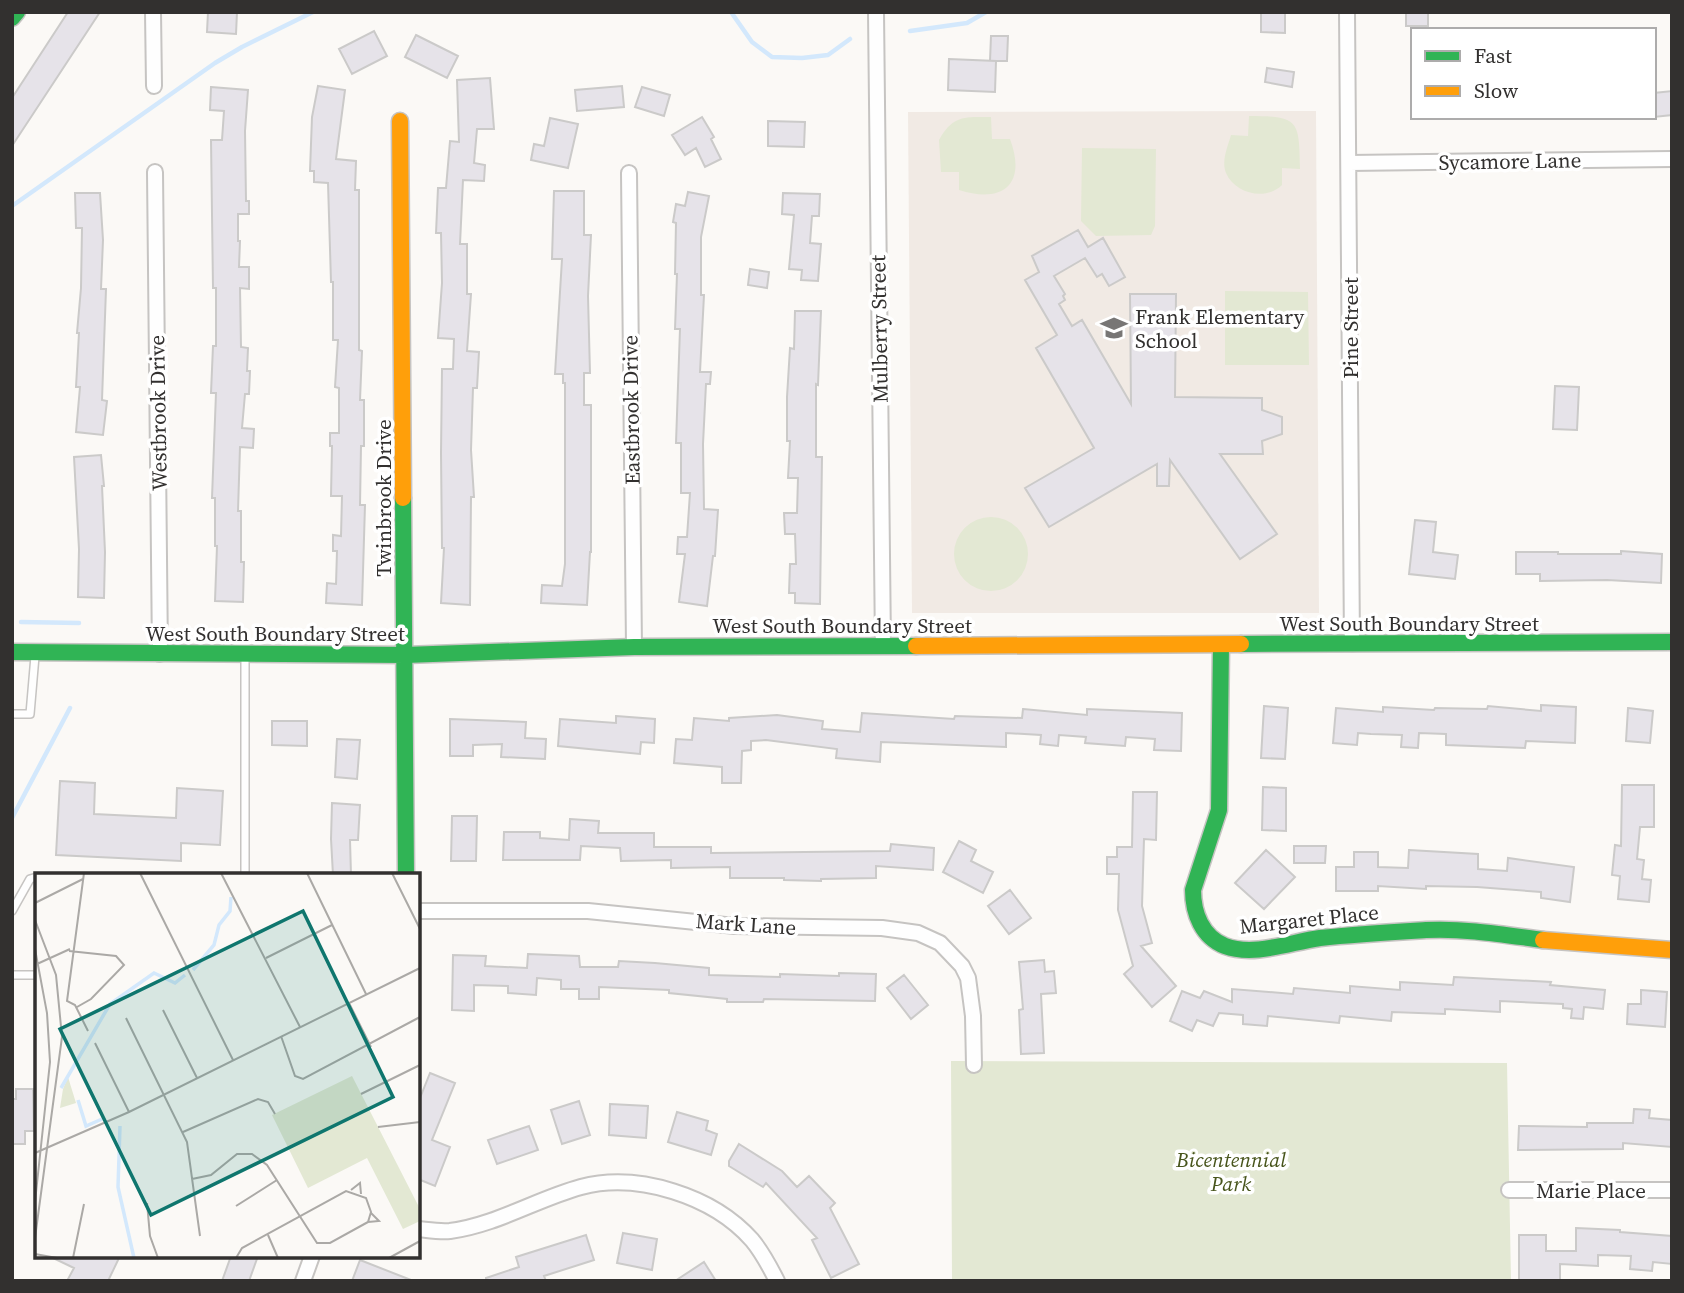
<svg xmlns="http://www.w3.org/2000/svg" width="1684" height="1293" font-family="'Source Serif 4',serif">
	<rect width="100%" height="100%" fill="#fbf9f6"/>
	<path fill="#f1eae4" d="M1316,111L1319,613H912L908,112Z"/>
	<path fill="#e3e8d3" d="M1249,116C1300,116 1299,121 1300,169L1282,168V185C1266,201 1235,194 1226,173C1221,161 1228,146 1231,135L1248,136Z
		M991,117L992,139H1010C1027,184 1003,204 959,190V172H941L939,140C953,115 964,117 991,117Z
		M1082,148L1156,149L1155,226L1151,235L1096,236L1081,221Z
		M1225,291L1308,292L1309,365H1225Z
		M954 554a37 37 0 1 1 74 0a37 37 0 1 1-74 0Z
		M951,1061L1507,1063L1511,1281H952Z"/>
	<g fill="none" stroke-linecap="round" stroke-linejoin="round">
		<path stroke="#d3e8fc" stroke-width="4.5" d="M731,12L752,42L772,57L802,58L828,55L850,39
			M910,31L967,23L986,12
			M12,206L215,63L242,47L313,12
			M21,622L79,623
			M12,818L70,708"/>
	</g>
	<path fill="#e6e3e9" stroke="#cbcac9" stroke-width="2" d="M68,12H100L12,146V98Z
		M208,12H237L236,34L207,32Z
		M1261,12H1285V33L1261,32Z
		M1406,12H1428V26H1406Z
		M374,31L387,56L352,74L339,49Z
		M416,35L458,56L447,78L405,57Z
		M991,36H1008L1007,61H990Z
		M949,59L996,61L995,92L948,90Z
		M1267,68L1294,72L1292,87L1265,82Z
		M490,78L494,129H477L474,163L485,165L484,181L463,180L460,244H467V294H471L467,351L479,352L477,388H473L471,450L474,497H471L470,605L441,603L444,548H442L441,453L442,369H453L454,339L438,338L442,283L441,233H436L438,188H446L450,141L459,142L457,80Z
		M318,86L345,90L336,159L356,161L355,190H359V350L362,351L360,400H364V446H361L360,505H365L362,605L326,603L327,583L336,584L337,551H333V535L341,536L342,496H331L332,446H330V433H339V388L335,387L338,340H333V282H331L328,183L314,182V171H310L312,117Z
		M622,86L624,107L577,111L575,90Z
		M211,87L248,90L245,131L246,201H249V214H238V241H240L239,267H249V289L240,288L241,347L248,348L247,371H250L249,394H245L242,428L254,429L253,448L240,447L238,511H241V562H244L243,602L215,601L217,546H215V498H212L216,393H211L213,346H216V288H213L211,140H222L224,111L210,110Z
		M642,87L670,95L664,116L635,107Z
		M1672,91V115L1654,117V93Z
		M702,117L714,137L711,139L721,159L705,167L696,148L685,155L672,135Z
		M550,118L578,124L568,168L531,160L534,144L544,146Z
		M768,121L805,122L804,147L768,146Z
		M554,191H584V235H591L588,296L590,373H584V405H591V552H590L587,605L541,603L542,585L562,586L565,564V383H563V374H555L562,259H552Z
		M688,192L709,196L701,237V295H704L700,372H711L710,384H706L703,444L704,509L718,510L715,556H713L707,606L679,602L685,554H677L678,537H687L690,493H681V443H676L680,329H675L677,274H675L676,223L673,222L676,204L685,206Z
		M75,193H100L103,240L101,289H106L102,400L107,401L103,435L76,432L80,387H76L79,333H77L81,288L82,228H76Z
		M783,193L820,194L819,216H812L810,243L821,244L818,281L801,280L802,270L789,269L794,215L782,214Z
		M1078,230L1088,247L1103,238L1125,277L1109,286L1102,274L1097,277L1085,258L1054,276L1065,294L1063,296L1065,300L1059,304L1072,326L1082,320L1131,404L1130,294H1176L1175,397L1262,398V410L1282,417V434L1262,441L1263,454H1220L1277,534L1240,559L1170,460L1169,486H1157V464L1049,527L1025,488L1094,448L1036,348L1057,335L1025,280L1039,272L1032,256Z
		M750,269L769,272L767,288L748,285Z
		M795,311H821L818,385L816,384V457H822L820,604L795,603V593H789L790,564H796L795,534H785L784,513H797L798,478H788L790,441H787V397L790,348L794,349Z
		M1555,386L1579,387L1577,430L1553,429Z
		M101,455L104,486H102L105,552L104,598L78,597L79,549L74,457Z
		M1415,520L1436,522L1433,552L1458,555L1455,579L1409,574Z
		M1621,551L1662,554L1661,583L1607,580L1540,581V574H1516V552H1558V554H1621Z
		M1541,705L1576,707L1575,743L1526,741L1525,748L1446,745V734L1419,733L1418,748L1401,747L1402,735L1371,734L1358,733L1357,745L1333,743L1336,708L1383,712V707L1434,710L1435,708L1487,709L1488,706L1541,711Z
		M1264,706L1288,708L1285,759L1261,758Z
		M1628,708L1653,711L1650,743L1626,741Z
		M1023,709L1087,715V709L1182,713L1181,751L1154,750L1155,739L1126,737L1125,746L1085,743L1086,737L1059,735L1058,746L1040,744L1041,735L1006,733V747L881,742L880,762L836,758L837,749L766,740L751,741V750L742,751L741,783H722V767L674,763L676,739L692,740L694,718L729,721V718L777,715L823,721L822,729L860,732L862,713L954,719L955,716L1022,718Z
		M616,716L655,719L654,743L641,742L640,754L558,746L560,719L616,723Z
		M450,719L526,722L525,738L546,739L545,759L501,757L502,744L473,745V756H450Z
		M272,721H307V746L272,745Z
		M337,739L360,740L357,779L335,777Z
		M60,781L95,783L94,814L176,818L177,788L223,791L220,845L181,843V861L56,855Z
		M1622,785H1654V827H1640L1637,859L1644,860L1642,879L1651,880L1649,902L1618,899L1620,876L1612,875L1615,845L1621,846Z
		M1263,787L1286,788V831L1262,830Z
		M1133,792H1157L1156,840L1144,839L1142,906L1152,943L1141,946L1176,986L1152,1007L1124,974L1133,966L1118,910L1119,874H1107V857H1117V847H1132Z
		M332,803L360,805L358,840H350L351,875H333L331,839Z
		M452,816H477L476,861H451Z
		M570,819L599,821L598,833H654V847H711V853L890,851L891,844L934,848L933,870L876,866V878L821,879V881L784,880V878H730V867L671,868V860L621,861L620,848L581,846L580,860H503L504,832H540V838L569,840Z
		M959,841L976,850L971,861L993,872L983,893L943,872Z
		M1294,846H1326L1325,863H1294Z
		M1266,850L1295,877L1264,909L1235,883Z
		M1409,850L1478,854V869L1507,871L1508,858L1574,867L1570,902L1541,898V892L1477,887L1426,886V889L1378,886V891H1336V867H1354V852H1378V867L1408,868Z
		M1010,890L1031,918L1009,934L988,906Z
		M528,954L579,956L580,967H618L619,961L655,963L709,968V975L780,977V974L839,976V973L876,974L875,1001L764,999L763,1002H727V999L669,993V990L599,987V999H579V989H561V980L537,978L536,995L508,993V986L474,985V1011L452,1010L453,955L486,956L485,966L527,968Z
		M1044,960L1045,972L1054,971L1056,993L1041,994L1044,1053L1021,1054L1019,1010L1023,1009L1019,962Z
		M904,975L928,1005L911,1019L887,988Z
		M1454,977L1551,982L1550,985L1605,990L1603,1009L1584,1007L1583,1019L1571,1018L1572,1009L1563,1008V1004L1500,1001V1012L1445,1009V1014L1392,1012L1391,1021L1340,1016L1339,1023L1268,1016L1267,1026L1243,1024V1015L1219,1013L1213,1026L1197,1020L1192,1031L1170,1021L1182,991L1200,998L1204,991L1232,1002V989L1293,994L1294,988L1350,993V986L1400,990V982L1453,985Z
		M1641,990L1667,992L1665,1027L1627,1024L1628,1004H1641Z
		M430,1073L455,1083L432,1140L450,1147L435,1186L418,1179V1103Z
		M16,1089H33L34,1131H25V1144H12V1099H16Z
		M579,1101L590,1135L562,1144L551,1110Z
		M610,1104L648,1106L646,1138L609,1135Z
		M1634,1109L1650,1110L1649,1118L1672,1120V1147L1623,1143V1149L1518,1150L1519,1126L1587,1127V1123H1633Z
		M677,1112L708,1121L706,1130L717,1134L711,1155L668,1142Z
		M529,1126L538,1150L497,1164L488,1140Z
		M739,1144L782,1171L797,1187L809,1176L835,1203L830,1208L859,1264L831,1278L812,1240L817,1238L766,1183L763,1187L729,1166V1161Z
		M1576,1228L1620,1230V1232L1672,1236V1264L1653,1262L1652,1271L1630,1269L1631,1256L1598,1255V1266L1560,1264V1281H1519V1235H1546V1251H1576Z
		M623,1233L657,1239L652,1270L617,1263Z
		M586,1235L594,1260L544,1276L546,1281H486V1278L519,1267L516,1257Z
		M49,1256H120L108,1281H67L74,1268Z
		M231,1256H258L249,1281H222Z
		M360,1260L411,1280V1281H352Z
		M704,1262L716,1281H675Z"/>
	<g fill="none" stroke-linecap="round" stroke-linejoin="round">
		<defs>
			<path id="lane" d="M12,714H30L35,656
				M245,875V655
				M12,911L30,879L37,877
				M12,975H37"/>
			<path id="street" d="M153,12L154,86
				M876,12L883,646
				M1347,12L1352,644
				M1349,163L1672,159
				M155,172L160,654
				M629,173L634,647
				M418,911H588L735,926L882,928L918,933L940,943L962,966L968,978L973,1016L974,1065
				M1509,1190H1672
				M418,1229C428,1230 440,1232 450,1231C496,1225 537,1199 581,1187C638,1172 713,1196 752,1240C762,1252 770,1267 777,1281
				M303,1281L312,1256"/>
			<path id="fast" d="M12,18L17,12
				M403,498L406,875
				M1241,644L1672,642
				M1221,645L1219,810L1193,890C1193,913 1202,937 1225,946C1254,957 1291,942 1320,938C1355,934 1391,932 1426,930C1465,928 1505,935 1543,940
				M12,652L405,655L634,647L916,646"/>
			<path id="slow" d="M400,121L403,498
				M916,646L1241,644
				M1543,940L1672,950"/>
		</defs>
		<use href="#lane" stroke="#c6c4c2" stroke-width="10"/>
		<use href="#street" stroke="#c6c4c2" stroke-width="18"/>
		<use href="#fast" stroke="#c6c4c2" stroke-width="19"/>
		<use href="#slow" stroke="#c6c4c2" stroke-width="19"/>
		<use href="#lane" stroke="#fefefe" stroke-width="7"/>
		<use href="#street" stroke="#fefefe" stroke-width="14"/>
		<use href="#fast" stroke="#30b455" stroke-width="16"/>
		<use href="#slow" stroke="#ff9f0a" stroke-width="16"/>
	</g>
	<defs>
		<symbol id="school-bare" viewBox="-9 -9 18 18"><path d="M0-5L7-2L0 1L-7-2ZM-4 1L0 2.5L4 1V4Q0 6-4 4Z" fill="#787675" stroke="#fff" stroke-width="2.5" paint-order="stroke"/></symbol>
	</defs>
	<g fill-rule="evenodd">
		<use href="#school-bare" x="1095" y="309" width="38" height="38"/>
	</g>
	<g text-anchor="middle" dominant-baseline="central" stroke-width="7" stroke-linejoin="round" paint-order="stroke">
		<g font-size="21" fill="#32302f" stroke="#fff">
			<text transform="translate(1510 161) rotate(-1)">Sycamore Lane</text>
			<text transform="translate(1350 328) rotate(-90)">Pine Street</text>
			<text transform="translate(879 329) rotate(-91)">Mulberry Street</text>
			<text transform="translate(631 410) rotate(-91)">Eastbrook Drive</text>
			<text transform="translate(158 413) rotate(-91)">Westbrook Drive</text>
			<text transform="translate(383 498) rotate(-90)">Twinbrook Drive</text>
			<text x="1409" y="623">West South Boundary Street</text>
			<text x="842" y="625">West South Boundary Street</text>
			<text x="275" y="633">West South Boundary Street</text>
			<text transform="translate(1309 919) rotate(-6)">Margaret Place</text>
			<text transform="translate(746 924) rotate(4)">Mark Lane</text>
			<text x="1591" y="1190">Marie Place</text>
		</g>
		<g font-size="21" fill="#32302f" stroke="#fff" text-anchor="start">
			<text x="1135" y="316">Frank Elementary<tspan x="1135" dy="24">School</tspan></text>
		</g>
		<g font-size="21" font-style="italic" fill="#48551c" stroke="#fff">
			<text x="1231" y="1159">Bicentennial<tspan x="1231" dy="24">Park</tspan></text>
		</g>
	</g>
	<g transform="translate(35 873)">
		<rect width="385" height="385" fill="#fbf9f6"/>
		<path d="M317,203L385,336V348L368,356L332,285L273,315L237,242ZM33,204L41,230L25,235L28,216Z" fill="#e3e8d3"/>
		<path fill="none" stroke="#d3e8fc" stroke-width="3.5" d="M158,97L179,72L184,52L195,38L196,24M26,215L75,131L119,100L140,110L150,102M43,227L51,253L67,246M85,253L83,314L99,385"/>
		<path fill="none" stroke="#aba9a6" stroke-width="2" d="M49,0L32,128L40,132L53,158M105,0L198,187M186,0L265,154M272,0L331,121M357,0L385,56M0,30L48,6M0,47L21,102L27,164L0,365M0,76L12,140L15,189L0,329M34,78L81,83L89,92L56,126L42,134M231,85L297,52M2,91L35,76M314,130L336,174M128,137L162,205M91,145L152,269L165,363M246,163L260,203L268,206L385,144M60,170L94,239M326,221L385,192M343,254L385,249M148,259L223,226L233,229L240,241M0,280L94,239L385,95M157,306L176,302L202,281H217L232,292L282,370H295L333,349M316,317L325,310L326,321M112,330L115,363L123,385M201,333L242,307M333,349L344,348L336,340M233,362L243,385M0,381L22,385M38,385L49,331M201,385L207,375L311,318L331,325L336,339L333,349M354,385L385,368"/>
		<path fill="#0f766e" fill-opacity="0.15" stroke="#0f766e" stroke-width="3.5" d="M268,38L358,224L116,342L25,156Z"/>
		<rect width="385" height="385" fill="none" stroke="#32302f" stroke-width="3.5"/>
	</g>
	<rect width="1684" height="1293" fill="none" stroke="#32302f" stroke-width="28"/>
	<rect x="1411" y="28" width="245" height="91" fill="#ffffff" stroke="#adacac" stroke-width="2"/>
	<rect x="1425" y="51" width="35" height="10" fill="#30b455" stroke="#adacac" stroke-width="2"/>
	<text x="1474" y="63" font-size="21" fill="#32302f">Fast</text>
	<rect x="1425" y="86" width="35" height="10" fill="#ff9f0a" stroke="#adacac" stroke-width="2"/>
	<text x="1474" y="98" font-size="21" fill="#32302f">Slow</text>
</svg>
